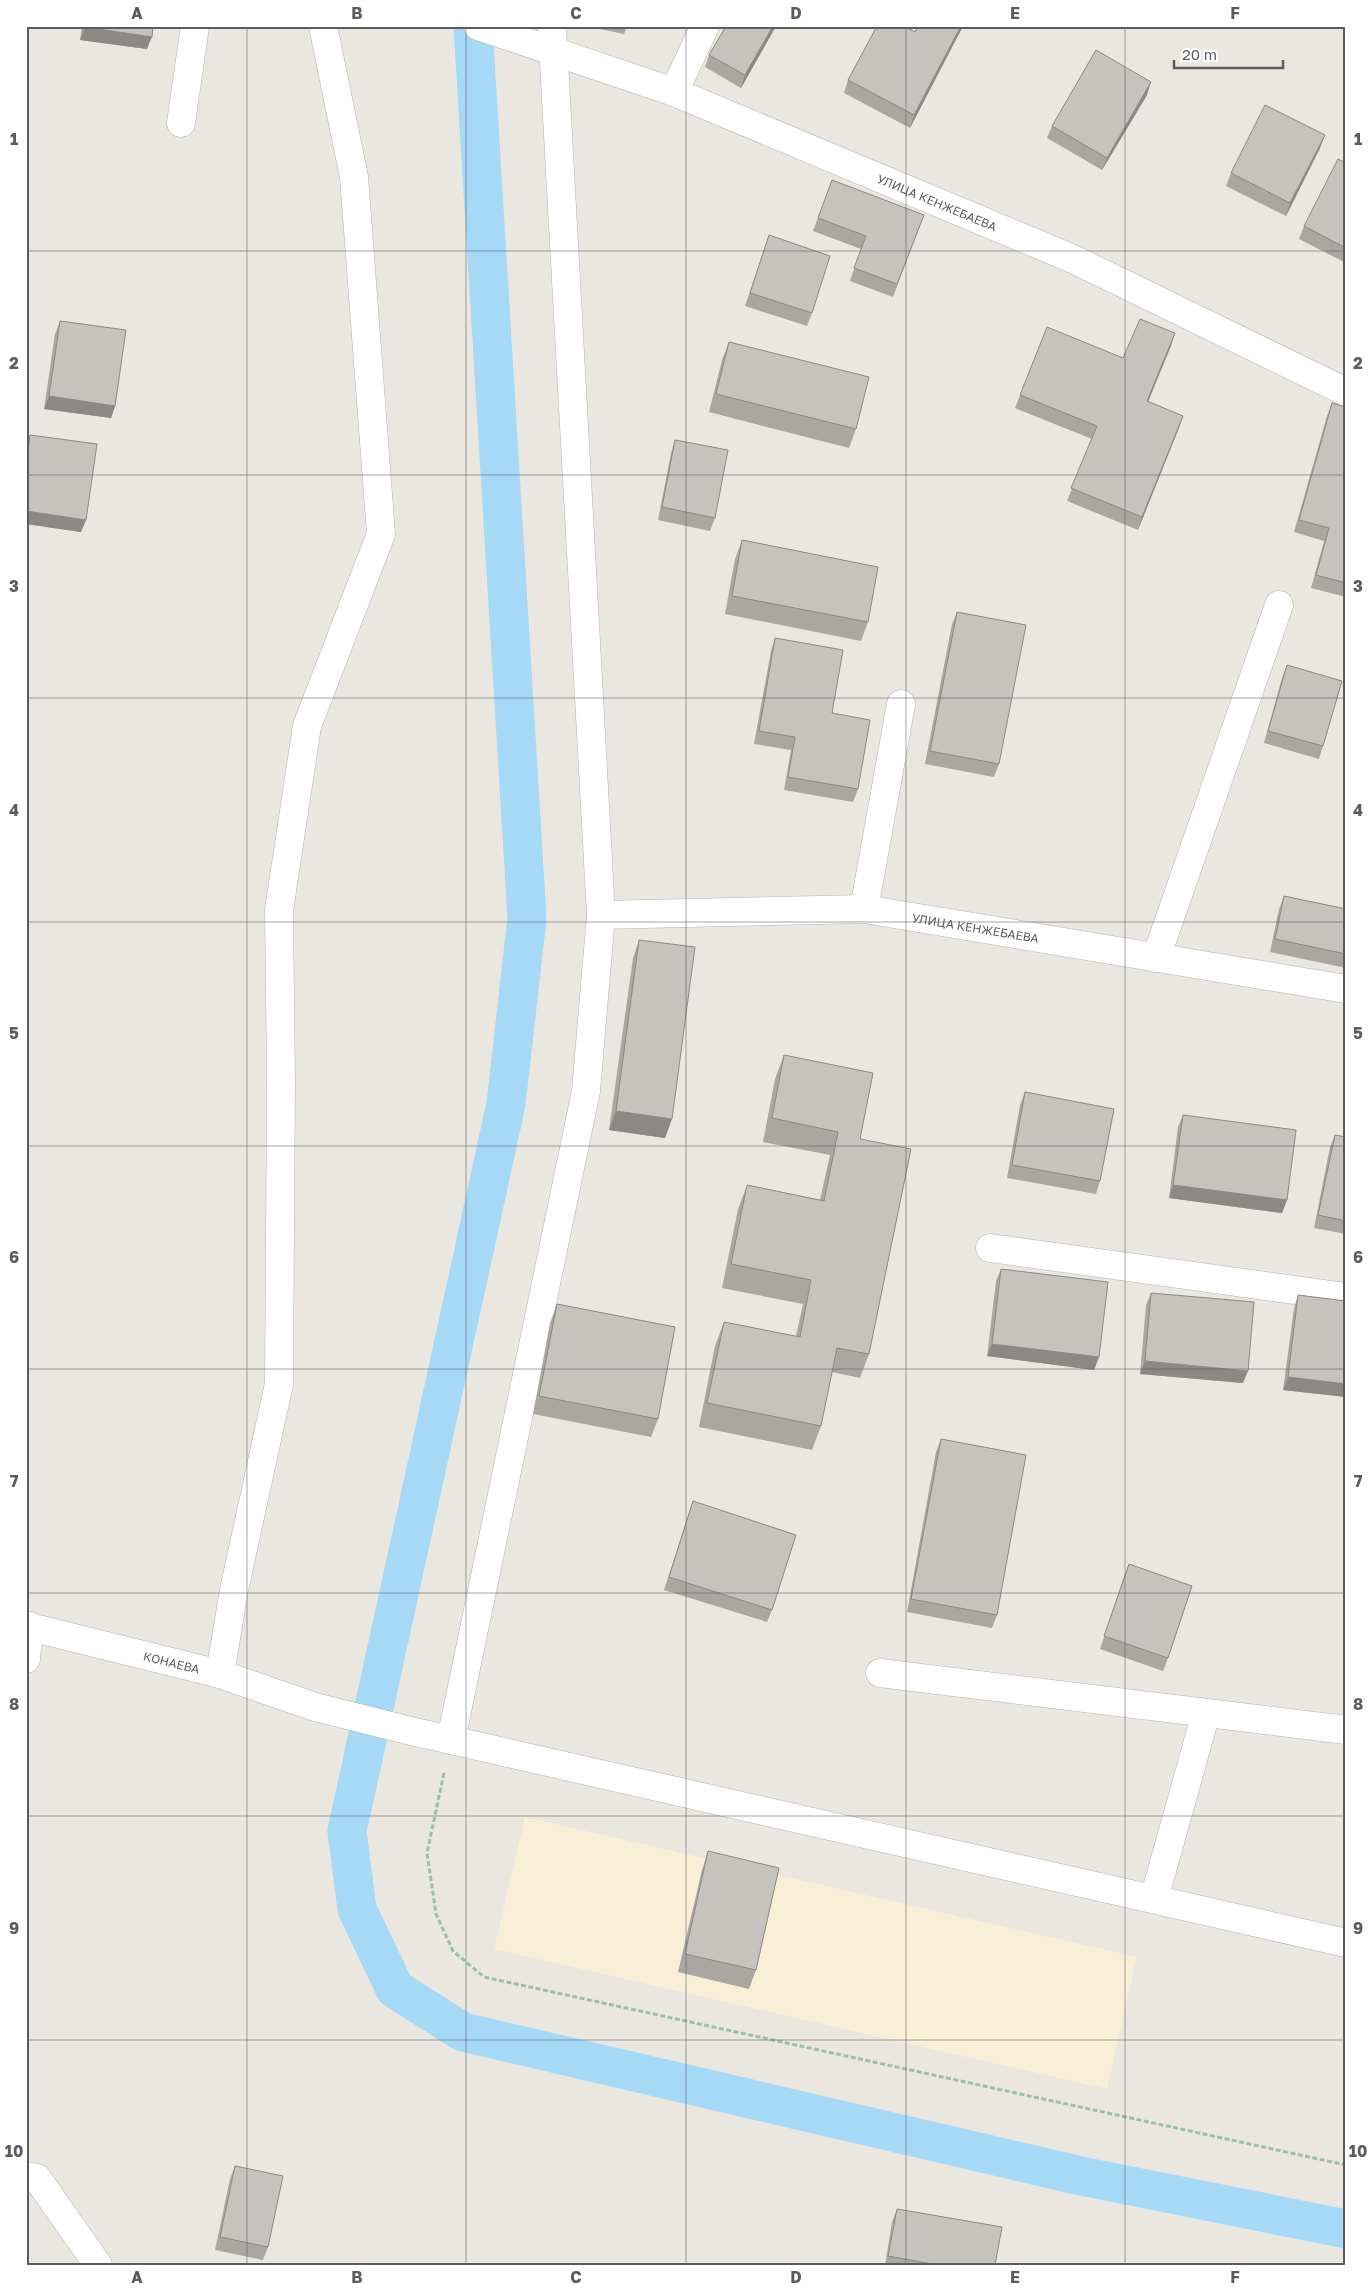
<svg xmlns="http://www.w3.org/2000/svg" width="1372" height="2291" font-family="'Golos Text',sans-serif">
	<rect width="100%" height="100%" fill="#eae7e0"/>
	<path fill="#f9eed6" d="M525,1817L1137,1957L1107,2089L494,1949Z"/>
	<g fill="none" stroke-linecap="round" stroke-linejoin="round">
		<path stroke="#a5d9f5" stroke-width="39" d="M473,26L527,918L506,1104L347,1831L357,1909L395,1989L463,2032L1081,2176L1346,2229"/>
		<defs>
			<g id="street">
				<path id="s1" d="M478,26L674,92L1073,259L1346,392"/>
				<path d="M674,92L705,26"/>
				<path d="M181,123L195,26"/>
				<path d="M864,909L901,704"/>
				<path id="s2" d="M601,915L864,909L1346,989"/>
				<path d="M1156,958L1279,605"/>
				<path d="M990,1248L1346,1297"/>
				<path d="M26,1659L29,1626"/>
				<path d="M880,1673L1346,1730"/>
				<path d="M220,1674L234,1590L279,1384L281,1082L279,910L307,726L381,534L354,177L323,26"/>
				<path d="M451,1740L586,1091L601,915L552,26"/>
				<path d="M1154,1899L1206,1713"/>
				<path d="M26,2176L37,2178L98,2265"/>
			</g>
			<g id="secondary">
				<path id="s3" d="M26,1626L220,1674L315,1707L411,1731L1346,1943"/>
			</g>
		</defs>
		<use href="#street" stroke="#b1b3b7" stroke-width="29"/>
		<use href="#secondary" stroke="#b0b3b7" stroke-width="29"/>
		<path stroke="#9ac2a2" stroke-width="3" stroke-dasharray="5 2.5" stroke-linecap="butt" d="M444,1773L427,1853L436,1914L453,1951L484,1977L1346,2165"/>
		<use href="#street" stroke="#fff" stroke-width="28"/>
		<use href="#secondary" stroke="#fff" stroke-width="28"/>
	</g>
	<path fill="#aaa7a3" d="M82,26H153L147,49L80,40Z
		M585,26H627L624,34Z
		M963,26L910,128L844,93L848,80L915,32Z
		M775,28L741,88L705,67L709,55Z
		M1147,95L1102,170L1047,138L1052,126Z
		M1320,148L1286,216L1226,186L1231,173Z
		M1346,163V263L1299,239L1304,226Z
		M832,180L924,215L893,297L850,281L861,249L813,231Z
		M769,235L812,313L807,326L745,306Z
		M60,321L115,406L111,418L44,409L55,334Z
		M1175,333L1148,401L1183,416L1138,530L1067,501L1092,439L1015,408L1020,395L1123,358Z
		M729,342L856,429L849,448L709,412L722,360Z
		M1332,403L1346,407V597L1311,588L1324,541L1294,532L1327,416Z
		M30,435L81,532L26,524V446Z
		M675,440L715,518L710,531L658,520L671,453Z
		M742,540L868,622L861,641L725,614L735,559Z
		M957,612L999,764L994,777L925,764L952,624Z
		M775,638L832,713L858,789L853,802L784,790L791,750L754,744L771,651Z
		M1287,665L1323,746L1319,759L1264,743L1282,678Z
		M1284,896L1346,909V968L1270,952L1279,909Z
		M639,940L665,1138L609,1130L633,958Z
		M784,1055L860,1139L869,1354L860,1378L832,1372L821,1426L812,1450L699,1427L715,1346L724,1322L796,1336L803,1304L722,1288L738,1209L747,1185L820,1200L830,1155L763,1142L775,1079Z
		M1025,1092L1100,1181L1096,1194L1007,1178L1020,1105Z
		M1183,1115L1287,1200L1282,1213L1169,1198L1178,1127Z
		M1335,1135L1346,1137V1234L1314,1228L1330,1147Z
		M1001,1269L1099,1357L1094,1370L987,1356L996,1281Z
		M1151,1293L1243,1383L1140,1374L1146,1305Z
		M1298,1295L1346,1301V1397L1283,1390L1294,1308Z
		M557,1304L658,1419L651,1437L533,1414L550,1323Z
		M941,1439L997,1615L992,1628L907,1612L936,1452Z
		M693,1501L772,1610L767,1622L664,1590Z
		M1124,1577L1168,1658L1163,1671L1100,1649Z
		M708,1851L756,1970L749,1989L678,1972L702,1870Z
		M235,2166L268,2247L263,2260L215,2250L230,2179Z
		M897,2209L995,2265H885L892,2222Z"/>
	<path fill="#8b8885" d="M773,26H776L741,88L745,75Z
		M961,26H963L910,128L914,115Z
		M85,27L152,37L147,49L80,40Z
		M1151,82L1147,95L1102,170L1107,158Z
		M1325,135L1320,148L1286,216L1290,203Z
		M1175,333L1171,346L1143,414L1147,401Z
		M49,396L115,406L111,418L44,409Z
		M1183,416L1179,428L1138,530L1142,517Z
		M26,511L86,520L81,532L26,524Z
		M616,1111L672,1119L665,1138L609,1130Z
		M1173,1185L1287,1200L1282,1213L1169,1198Z
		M992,1344L1099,1357L1094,1370L987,1356Z
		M1145,1361L1248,1371L1243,1383L1140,1374Z
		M1288,1377L1346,1384V1397L1283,1390Z"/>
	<path fill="#c6c2be" stroke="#8b8885" d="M85,26H153L152,37L85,27Z
		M726,26H773L745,75L709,55Z
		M877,26H904L915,32L918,26H961L914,115L848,80Z
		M1096,50L1151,82L1107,158L1052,126Z
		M1265,105L1325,135L1290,203L1231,173Z
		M1338,159L1346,163V248L1304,226Z
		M832,180L924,215L897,284L854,268L866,236L818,218Z
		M769,235L830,256L812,313L750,293Z
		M1140,319L1175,333L1147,401L1183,416L1142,517L1071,488L1097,426L1020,395L1047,327L1123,358Z
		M60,321L126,330L115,406L49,396Z
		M729,342L869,377L856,429L716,394Z
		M1332,403L1346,407V583L1316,575L1329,528L1299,520Z
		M30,435L97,444L86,520L26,511V464Z
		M675,440L728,450L715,518L662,507Z
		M742,540L878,567L868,622L732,596Z
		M957,612L1026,625L999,764L930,751Z
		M775,638L843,650L832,713L870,720L858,789L788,777L795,737L759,731Z
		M1287,665L1342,681L1323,746L1268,731Z
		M1284,896L1346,909V954L1275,939Z
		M639,940L695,947L672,1119L616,1111Z
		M784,1055L873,1073L860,1139L911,1149L869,1354L837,1348L821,1426L707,1403L724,1322L800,1337L811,1280L731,1264L747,1185L824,1201L838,1132L772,1118Z
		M1025,1092L1114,1109L1100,1181L1012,1165Z
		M1183,1115L1296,1130L1287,1200L1173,1185Z
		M1335,1135L1346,1137V1221L1318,1215Z
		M1001,1269L1108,1282L1099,1357L992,1344Z
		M1151,1293L1254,1302L1248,1371L1145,1361Z
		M1298,1295L1346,1301V1384L1288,1377Z
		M557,1304L675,1327L658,1419L539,1396Z
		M941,1439L1026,1455L997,1615L911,1599Z
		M693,1501L796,1535L772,1610L669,1577Z
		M1129,1564L1192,1586L1168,1658L1104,1636Z
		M708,1851L779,1868L756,1970L685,1954Z
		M235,2166L283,2176L268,2247L220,2237Z
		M897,2209L1002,2227L995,2265H938L888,2256Z"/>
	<path fill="none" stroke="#595c60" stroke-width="1" stroke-opacity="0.55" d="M247,26V2265M466,26V2265M686,26V2265M906,26V2265M1125,26V2265M26,251H1346M26,475H1346M26,698H1346M26,922H1346M26,1146H1346M26,1369H1346M26,1593H1346M26,1816H1346M26,2040H1346"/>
	<g text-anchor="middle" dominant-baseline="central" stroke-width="4.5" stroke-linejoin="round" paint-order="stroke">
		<g font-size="12" fill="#595c60" stroke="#fff">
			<text stroke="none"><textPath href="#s1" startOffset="492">УЛИЦА КЕНЖЕБАЕВА</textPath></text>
			<text stroke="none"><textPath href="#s2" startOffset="376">УЛИЦА КЕНЖЕБАЕВА</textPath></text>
			<text stroke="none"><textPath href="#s3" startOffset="150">КОНАЕВА</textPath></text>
		</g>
	</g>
	<rect width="1372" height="2291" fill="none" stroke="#ffffff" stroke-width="55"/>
	<path d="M1174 60v8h109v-8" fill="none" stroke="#595c60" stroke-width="2.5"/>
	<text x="1182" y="60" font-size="15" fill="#595c60" stroke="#ffffff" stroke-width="4" paint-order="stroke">20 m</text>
	<rect x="28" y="28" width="1316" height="2236" fill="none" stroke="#595c60" stroke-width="2"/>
	<g font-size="16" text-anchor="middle" font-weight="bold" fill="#595c60">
		<text x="137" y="19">A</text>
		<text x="357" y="19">B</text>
		<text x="576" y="19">C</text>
		<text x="796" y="19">D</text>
		<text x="1015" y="19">E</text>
		<text x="1235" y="19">F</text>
		<text x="14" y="145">1</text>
		<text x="1358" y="145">1</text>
		<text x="14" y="369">2</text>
		<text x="1358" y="369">2</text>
		<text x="14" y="592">3</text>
		<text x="1358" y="592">3</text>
		<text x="14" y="816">4</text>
		<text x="1358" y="816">4</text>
		<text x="14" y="1039">5</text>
		<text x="1358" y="1039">5</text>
		<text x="14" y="1263">6</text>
		<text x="1358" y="1263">6</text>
		<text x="14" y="1487">7</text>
		<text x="1358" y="1487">7</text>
		<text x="14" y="1710">8</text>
		<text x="1358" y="1710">8</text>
		<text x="14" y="1934">9</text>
		<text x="1358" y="1934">9</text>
		<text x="14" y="2157">10</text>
		<text x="1358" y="2157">10</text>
		<text x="137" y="2283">A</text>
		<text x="357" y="2283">B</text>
		<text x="576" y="2283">C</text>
		<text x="796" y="2283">D</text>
		<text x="1015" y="2283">E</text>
		<text x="1235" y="2283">F</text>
	</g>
</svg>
